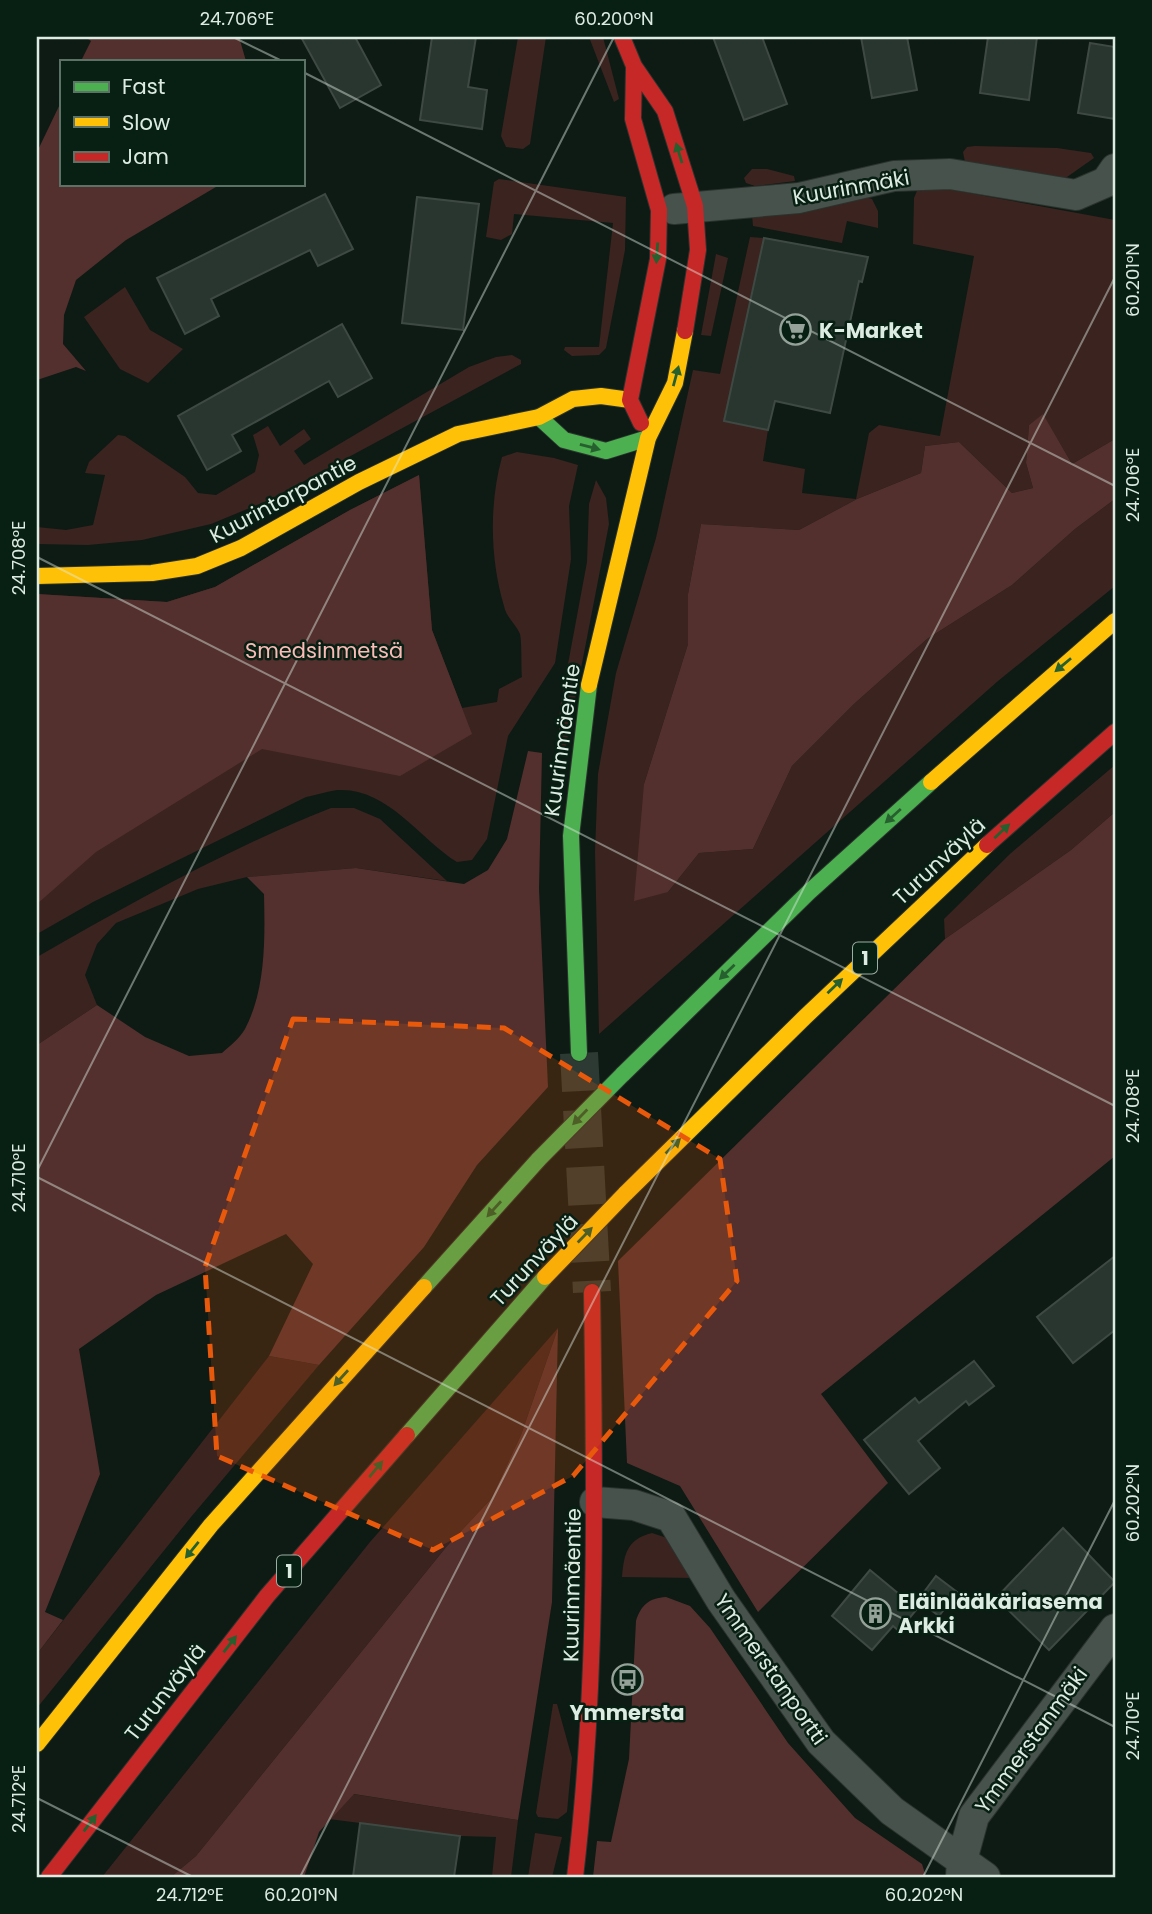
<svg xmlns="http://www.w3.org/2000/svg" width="1152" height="1914" font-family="Poppins,sans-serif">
	<rect width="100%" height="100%" fill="#0e1a14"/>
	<path fill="#3b231f" d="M518,37H546L530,144L523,149L506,147L501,136Z
		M589,37H603L619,99L614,102Z
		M975,146L1057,148L1091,153L1094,158L1067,177L1055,180L965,162L963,152L967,147Z
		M752,169H767L794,176L795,181L755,186L746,183L744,178Z
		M499,179L626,197L625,250L606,348L599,355L572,356L564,350L565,347H599L613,223L514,214L512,234L501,240L486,237L494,182Z
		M920,184L1115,220V439L1072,464L1043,415L1029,425L1026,463L1033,488L1012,493L959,442L925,446L921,473L857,499L799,530L701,524L688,594V644L644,784L668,892L699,853L753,849L792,766L854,704L927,639L1012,585L1075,529L1115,499V586L998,681L599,1034L595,851L598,774L616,673L656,538L693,370L720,374L750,237L764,238L724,420L768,430L763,461L805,469L802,493L856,499L869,433L879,425L940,436L974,256L913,244L914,198Z
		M859,195L872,199L878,211V228L847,221L842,243L753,226L752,215Z
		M716,254L728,258L711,336L701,335Z
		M125,287L150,330L183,349L148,383L120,369L84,317Z
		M512,355L521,360V364L269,500L211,524L142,540L88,545L37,544V527L66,530L93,525L105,475L85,473L89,462L118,435L125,436L185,477L198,493L216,495L255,472L259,455L253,435L268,426L280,446L304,429L311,439L294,451L304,465L469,367L496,357Z
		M517,452L554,458L578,465L569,506L571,559L555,663L508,736L487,839L472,860L457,862C420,839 387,787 338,790C328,791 316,795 306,797L93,902L37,934V594L167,602L215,587L350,510L419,475L432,630L462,708L497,702L499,689L522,677C521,666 522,642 520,634C516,624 506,617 504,606C490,559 489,504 502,457Z
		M596,480L606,498L609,524L565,751L558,750L560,707L587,562L589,504Z
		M1115,765V812L1071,850L945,939L944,919L1011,853Z
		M331,808H354L380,819L447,881L356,868L247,877L198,889L116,923L97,944L85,975L97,1005L37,1045V957C131,903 229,848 331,808Z
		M558,1328L521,1435L491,1499L447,1546L196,1856L171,1877H102L370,1542Z
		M269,1356L319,1365L191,1517L37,1708V1654Z
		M652,1533L667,1538L695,1578L622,1577C624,1554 627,1539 652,1533Z
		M553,1704H557L572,1758L567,1812L558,1819L538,1817L536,1813Z
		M353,1794L518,1820L511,1877H492L496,1837L460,1836L329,1819Z
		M535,1833L562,1837L552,1877H528Z"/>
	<path fill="#53302d" d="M85,37H239L246,61H81L91,41Z
		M61,102V184H221L126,240L76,280L64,315L63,344L86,371L76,367L37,380V152Z
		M1043,414L1072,464L1115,439V499L1075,529L1012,585L927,639L854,704L792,766L753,849L699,853L668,892L634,901L644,784L688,644V594L701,524L799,530L857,499L921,473L925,446L959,442L1012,493L1033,488L1026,463L1029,425Z
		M419,475L432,630L472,734L400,776L262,749L96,852L37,904V594L167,602L215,587L350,510Z
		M528,751L542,753L539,889L548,1087L477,1165L424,1247L319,1365L269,1356L313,1264L286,1234L156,1295L79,1349L100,1474L45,1612L63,1620L37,1654V1045L97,1005L145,1037L189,1056L222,1053C230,1046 240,1038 245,1029C266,989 265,938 264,894L247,877L356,868L464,884L488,870L507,839Z
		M1115,812V1156L821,1394L888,1483L758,1612L680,1486L627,1463L618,1261L945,939L1071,850Z
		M558,1328L552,1602L518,1820L354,1794L319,1832L304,1877H171L196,1856L447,1546L491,1499L521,1435Z
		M666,1597L690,1606L710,1628L788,1743L855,1818L922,1864L926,1877H593L597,1841L611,1842L629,1759L636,1621C641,1605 649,1598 666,1597Z"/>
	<path fill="#28362f" stroke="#3e4943" stroke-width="2" d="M301,37H355L381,85L340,108Z
		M432,37H476L468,87L487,90L482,129L420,120Z
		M713,37H762L787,104L744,120Z
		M861,37H907L917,90L872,98Z
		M988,37H1037L1029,100L980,93Z
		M1090,43L1115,47V119L1078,113Z
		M325,194L353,249L318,266L310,250L211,299L219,316L185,334L157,278Z
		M417,197L479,204L463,330L402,323Z
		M764,238L868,257L862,282L859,281L830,413L775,401L768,430L724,421Z
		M342,324L372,378L338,397L329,381L232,435L241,451L207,470L178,416Z
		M1115,1256V1330L1073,1363L1037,1317Z
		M974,1361L994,1386L969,1405L966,1401L918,1441L940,1468L909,1494L864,1440L915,1398L919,1403Z
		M1063,1528L1115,1582L1049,1650L996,1598Z
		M870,1570L917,1609L899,1631L893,1626L872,1650L832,1616Z
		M936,1576L957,1592L939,1616L918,1600Z
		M360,1823L460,1836L454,1877H353Z"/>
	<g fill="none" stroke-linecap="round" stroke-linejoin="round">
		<path stroke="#2d3a33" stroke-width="38" stroke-dasharray="38 19" stroke-linecap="butt" d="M579,1053L592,1292"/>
		<defs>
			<path id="street" d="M674,209L799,198L894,176L950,174L1076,195L1106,182L1115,169
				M595,1502L634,1505L671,1517L721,1600L821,1742L892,1811L985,1877
				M961,1877L962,1860L974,1816L1115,1629"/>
			<path id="fast" d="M539,417L564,440L606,451L648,438
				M579,1053L571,836L589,685
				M622,1075L809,892L931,782
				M424,1287L539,1159
				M407,1435L545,1277"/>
			<path id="slow" d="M37,576L152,573L197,566L241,548L359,482L458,434L539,417L573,399L601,396L630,400
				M589,685L648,438L675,383L685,331
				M931,782L1115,621
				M625,1194L805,1017L987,845
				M37,1744L211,1525L424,1287"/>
			<path id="jam" d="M622,37L634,66L665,111L695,206L698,250L685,331
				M634,66L633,119L659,210L658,259L630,400L641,423
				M987,845L1115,732
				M49,1877L267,1596L407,1435
				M575,1877C598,1682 595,1488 592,1292"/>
		</defs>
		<use href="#street" stroke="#2a332d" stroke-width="32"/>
		<use href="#fast" stroke="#2a332d" stroke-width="18"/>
		<use href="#slow" stroke="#2a332d" stroke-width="18"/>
		<use href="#jam" stroke="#2a332d" stroke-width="18"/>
		<use href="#street" stroke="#48524c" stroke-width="30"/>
		<use href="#fast" stroke="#4caf50" stroke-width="16"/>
		<use href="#slow" stroke="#ffc107" stroke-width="16"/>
		<use href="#jam" stroke="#c62828" stroke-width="16"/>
		<defs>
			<path id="fast-bridge" d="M539,1159L622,1075"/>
			<path id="slow-bridge" d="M545,1277L625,1194"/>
		</defs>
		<use href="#fast-bridge" stroke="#2a332d" stroke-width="18" stroke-linecap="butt"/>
		<use href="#slow-bridge" stroke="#2a332d" stroke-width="18" stroke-linecap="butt"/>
		<use href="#fast-bridge" stroke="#4caf50" stroke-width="16"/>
		<use href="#slow-bridge" stroke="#ffc107" stroke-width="16"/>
	</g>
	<defs><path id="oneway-solid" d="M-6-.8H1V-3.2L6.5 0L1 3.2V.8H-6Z" transform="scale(1.75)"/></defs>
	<g fill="#27602f">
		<use href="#oneway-solid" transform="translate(679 153) rotate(-107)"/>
		<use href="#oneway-solid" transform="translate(657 253) rotate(94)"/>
		<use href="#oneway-solid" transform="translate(676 376) rotate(-75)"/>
		<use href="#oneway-solid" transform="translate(590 447) rotate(15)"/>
		<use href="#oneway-solid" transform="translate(1063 665) rotate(140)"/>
		<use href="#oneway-solid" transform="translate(893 816) rotate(138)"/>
		<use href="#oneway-solid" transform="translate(1002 831) rotate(-43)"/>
		<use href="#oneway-solid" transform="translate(727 972) rotate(136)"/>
		<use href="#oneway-solid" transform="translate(835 986) rotate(-44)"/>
		<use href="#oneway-solid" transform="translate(580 1117) rotate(134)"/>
		<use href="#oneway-solid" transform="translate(673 1146) rotate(-45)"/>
		<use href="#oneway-solid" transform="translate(494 1209) rotate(132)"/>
		<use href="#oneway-solid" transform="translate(585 1235) rotate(-46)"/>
		<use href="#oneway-solid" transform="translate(341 1378) rotate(132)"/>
		<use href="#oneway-solid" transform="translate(376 1469) rotate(-50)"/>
		<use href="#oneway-solid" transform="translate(192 1550) rotate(129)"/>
		<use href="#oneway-solid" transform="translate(230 1644) rotate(-52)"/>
		<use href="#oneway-solid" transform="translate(90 1823) rotate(-53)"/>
	</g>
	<path fill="#e8590c" fill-opacity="0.2" stroke="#e8590c" stroke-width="5" stroke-dasharray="14 9" stroke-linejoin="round" d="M293,1019L504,1028L720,1159L737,1281L573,1476L433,1550L217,1456L205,1267Z"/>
	<path fill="none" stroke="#ddece2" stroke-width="2" stroke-opacity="0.45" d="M233,37L282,61M303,72L1115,486M37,557L1115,1106M37,1171L614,37M37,1177L1115,1727M37,1798L193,1877M300,1877L1115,277M923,1877L1115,1500"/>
	<defs>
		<symbol id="supermarket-ring" viewBox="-11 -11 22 22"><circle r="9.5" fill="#082014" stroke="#95a29a" stroke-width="1.5"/><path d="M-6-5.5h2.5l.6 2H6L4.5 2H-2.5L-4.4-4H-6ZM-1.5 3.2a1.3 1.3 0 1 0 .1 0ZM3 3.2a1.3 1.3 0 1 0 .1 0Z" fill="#95a29a"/></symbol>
		<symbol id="building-ring" viewBox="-11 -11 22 22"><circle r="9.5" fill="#082014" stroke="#95a29a" stroke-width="1.5"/><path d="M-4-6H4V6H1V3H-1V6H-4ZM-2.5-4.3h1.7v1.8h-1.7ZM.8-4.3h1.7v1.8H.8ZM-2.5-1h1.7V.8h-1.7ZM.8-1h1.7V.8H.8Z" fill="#95a29a"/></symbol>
		<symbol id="bus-ring" viewBox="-11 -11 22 22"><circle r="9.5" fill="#082014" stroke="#95a29a" stroke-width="1.5"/><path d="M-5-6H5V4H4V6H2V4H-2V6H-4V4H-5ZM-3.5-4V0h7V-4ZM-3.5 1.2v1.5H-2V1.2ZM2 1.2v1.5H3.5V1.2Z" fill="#95a29a"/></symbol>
	</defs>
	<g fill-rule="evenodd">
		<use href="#supermarket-ring" x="778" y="312" width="35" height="35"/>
		<use href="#building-ring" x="858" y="1596" width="35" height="35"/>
		<use href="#bus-ring" x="610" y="1662" width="35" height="35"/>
	</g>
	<g text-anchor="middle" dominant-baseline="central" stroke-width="5" stroke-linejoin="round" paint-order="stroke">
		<g fill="#082014" stroke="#9dafa4" stroke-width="2">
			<rect x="853" y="942.5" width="24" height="31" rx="5"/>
			<rect x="277" y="1555.5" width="24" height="31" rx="5"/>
		</g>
		<g font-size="19" font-weight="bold" fill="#ddece2">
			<text x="865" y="958">1</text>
			<text x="289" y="1571">1</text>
		</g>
		<g font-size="21" fill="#ddece2" stroke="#082014">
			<text transform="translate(851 187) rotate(-10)">Kuurinmäki</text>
			<text transform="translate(283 499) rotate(-28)">Kuurintorpantie</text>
			<text transform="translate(562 740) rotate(-82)">Kuurinmäentie</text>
			<text transform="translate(939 861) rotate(-43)">Turunväylä</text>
			<text transform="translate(534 1260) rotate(-47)">Turunväylä</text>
			<text transform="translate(572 1585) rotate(-89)">Kuurinmäentie</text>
			<text transform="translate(771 1669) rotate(55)">Ymmerstanportti</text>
			<text transform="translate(165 1692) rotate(-52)">Turunväylä</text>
			<text transform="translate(1031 1740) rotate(-54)">Ymmerstanmäki</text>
		</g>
		<g font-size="21" font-weight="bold" fill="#ddece2" stroke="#082014" text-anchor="start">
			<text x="819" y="330">K-Market</text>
			<text x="898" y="1601">Eläinlääkäriasema<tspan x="898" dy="24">Arkki</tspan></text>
			<text x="627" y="1712" text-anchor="middle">Ymmersta</text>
		</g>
		<g font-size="21" fill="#fbbcb7" stroke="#082014">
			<text x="324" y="650">Smedsinmetsä</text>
		</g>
	</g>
	<rect width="1152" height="1914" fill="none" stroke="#082014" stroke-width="77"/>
	<rect x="60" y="60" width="245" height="126" fill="#082014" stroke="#5d7266" stroke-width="2"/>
	<rect x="74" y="82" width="35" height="10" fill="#4caf50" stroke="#5d7266" stroke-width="2"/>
	<text x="122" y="94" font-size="21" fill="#ddece2">Fast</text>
	<rect x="74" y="117" width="35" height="10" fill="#ffc107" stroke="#5d7266" stroke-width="2"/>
	<text x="122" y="130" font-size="21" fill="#ddece2">Slow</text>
	<rect x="74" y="152" width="35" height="10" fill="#c62828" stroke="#5d7266" stroke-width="2"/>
	<text x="122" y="164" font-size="21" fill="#ddece2">Jam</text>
	<rect x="38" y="38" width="1076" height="1838" fill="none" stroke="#ddece2" stroke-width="2.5"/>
	<g font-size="18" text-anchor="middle" fill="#ddece2">
		<text x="237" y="25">24.706°E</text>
		<text x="614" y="25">60.200°N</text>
		<text transform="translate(1133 280) rotate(-90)" y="6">60.201°N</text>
		<text transform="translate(1133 485) rotate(-90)" y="6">24.706°E</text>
		<text transform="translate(19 558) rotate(-90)" y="6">24.708°E</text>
		<text transform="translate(1133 1106) rotate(-90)" y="6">24.708°E</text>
		<text transform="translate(19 1178) rotate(-90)" y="6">24.710°E</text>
		<text transform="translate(1133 1503) rotate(-90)" y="6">60.202°N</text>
		<text transform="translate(1133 1726) rotate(-90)" y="6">24.710°E</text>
		<text transform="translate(19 1799) rotate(-90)" y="6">24.712°E</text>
		<text x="190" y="1901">24.712°E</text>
		<text x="301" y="1901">60.201°N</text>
		<text x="924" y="1901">60.202°N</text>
	</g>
</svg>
